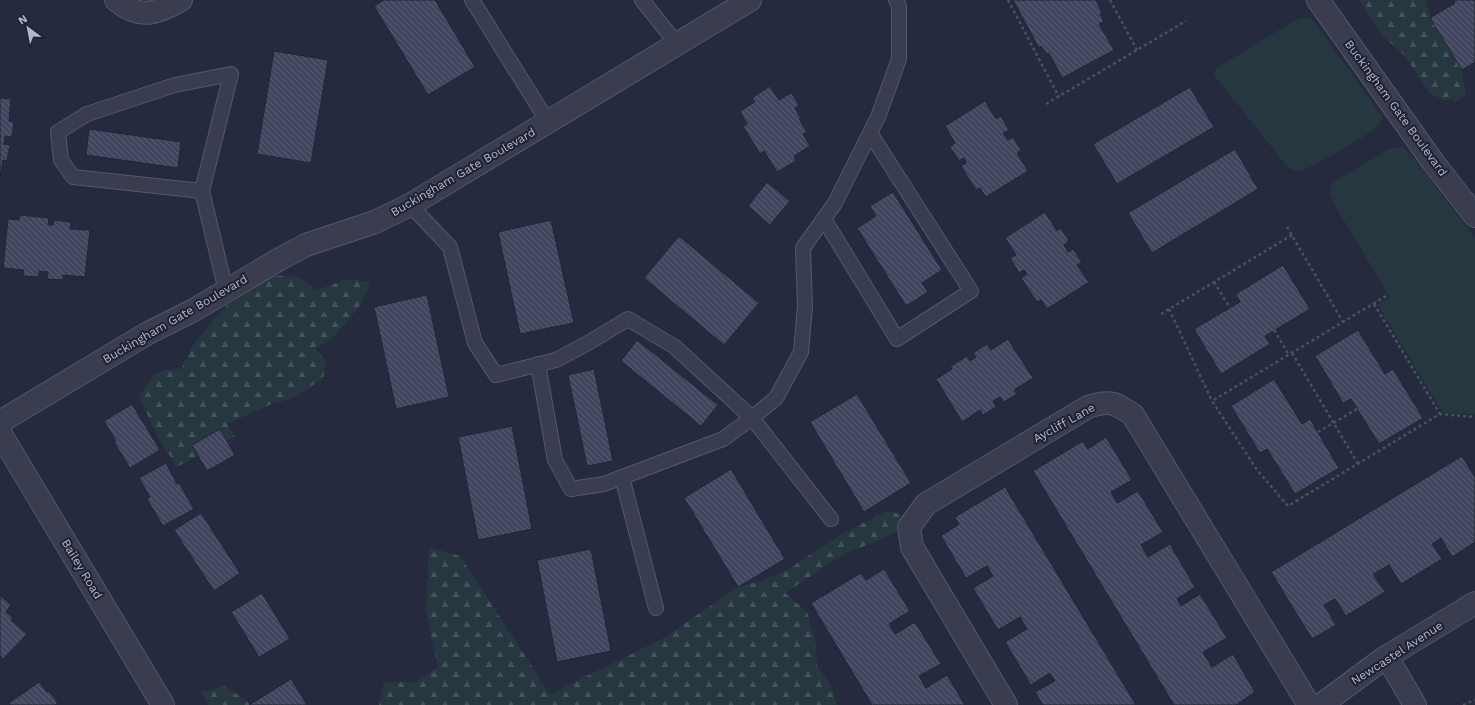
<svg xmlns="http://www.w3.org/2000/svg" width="1475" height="705" font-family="'Work Sans',sans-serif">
	<defs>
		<pattern id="forest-firs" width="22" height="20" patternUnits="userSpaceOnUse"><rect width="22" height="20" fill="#273740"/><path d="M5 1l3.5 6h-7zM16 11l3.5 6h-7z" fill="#44525a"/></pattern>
		<pattern id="building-back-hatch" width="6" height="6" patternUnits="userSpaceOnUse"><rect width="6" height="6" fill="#41465f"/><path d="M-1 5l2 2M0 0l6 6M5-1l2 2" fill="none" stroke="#5a5f75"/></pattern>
	</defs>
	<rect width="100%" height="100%" fill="#252a3f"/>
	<path fill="#273740" d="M1306,17L1312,19L1382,116V120C1380,122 1379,125 1377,127C1370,134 1310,169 1302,170C1296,171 1292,170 1287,166L1214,75L1215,69L1294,21Z
		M1403,147L1416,161L1475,238V414L1442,412L1378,305L1390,297L1334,204L1330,194L1331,184L1339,179L1391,148Z"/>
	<path fill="url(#forest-firs)" d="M1359,0H1426L1431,18L1462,70L1466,94L1458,101L1445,100L1430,94L1406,57L1383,36Z
		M269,275L299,277L316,290L349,279L370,282L362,303L331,340L315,348L326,361L323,379L290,399L272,404L227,424L235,436L177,467L157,436L139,396L154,374L165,370L181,369L195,342L228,304Z
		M887,511L900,514L896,532L877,541L846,553L785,593L807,612L816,645L817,666L830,684L837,705H379L384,682H416L438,667L426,611L429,547L460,556L550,694L662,639L738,587L764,580L790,568L845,532Z
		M225,686L252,705H208L201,692Z"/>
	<path fill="url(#building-back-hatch)" stroke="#202436" d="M384,0H435L475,67L428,95L374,6Z
		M1013,0H1096L1102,13L1100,14L1104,21L1099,24L1114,50L1062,78L1049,53L1047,54L1041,46L1039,48Z
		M1456,0H1475V62L1462,70L1430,18L1455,3L1454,1Z
		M274,51L328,60L311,163L257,154Z
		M770,86L779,100L791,93L799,105L795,108L801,119H799L807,132L803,134L810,146L794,156L796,161L777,172L764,151L760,154L743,126L747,124L740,111L755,102L752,98Z
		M1190,87L1214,127L1117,184L1093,144Z
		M0,98L11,99L9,121L14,122L12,137L5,136L4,144L10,145L7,161L3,160L0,178Z
		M985,101L996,119L1001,116L1009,130L1003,133L1008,140L1013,137L1021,150L1017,153L1028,171L986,197L980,188L976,190L961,166L966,163L964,158L959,161L950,147L955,143L945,126Z
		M89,129L181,142L178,168L86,155Z
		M1235,149L1258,189L1152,253L1128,213Z
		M767,182L790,201L770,225L748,206Z
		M893,192L942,270L922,283L928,292L906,306L857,228L876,216L870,206Z
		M1045,212L1057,231L1061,228L1069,241L1064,245L1068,252L1073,249L1082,262L1077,265L1089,282L1047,309L1041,300L1037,302L1021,278L1027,274L1024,270L1019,273L1010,258L1016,255L1005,238Z
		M20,215L49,218L48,225H53L54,220L71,222L70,229L90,230L85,277L63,275V280L47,279L48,272L39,271V277L23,276L24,270L3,268L8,219L19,220Z
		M551,220L574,323L520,334L498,232Z
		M679,236L759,303L724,345L644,278Z
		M1283,265L1310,309L1265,336L1270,344L1221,374L1194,329L1240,302L1236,294Z
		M427,295L449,397L396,409L374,307Z
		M1358,330L1385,374L1393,369L1423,418L1379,444L1351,399L1343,403L1315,356Z
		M1008,339L1033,378L1014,390L1017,394L1004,402L1000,397L993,401L996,407L983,415L980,410L962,422L936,379L952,369L950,367L967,356L970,361L976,357L973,353L987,344L991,350Z
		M637,340L718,405L701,426L621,361Z
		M594,369L613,461L587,466L568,375Z
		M1274,379L1302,424L1310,419L1339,468L1295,494L1267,449L1260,453L1231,406Z
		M857,394L911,483L864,512L810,422Z
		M132,404L160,450L130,468L114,442L116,441L104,421Z
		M512,426L532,529L478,540L458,437Z
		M220,429L235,455L207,471L192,445Z
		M1106,437L1132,480L1111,492L1117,503L1138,491L1163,532L1141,545L1148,557L1170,544L1195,587L1177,599L1181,606L1200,594L1227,638L1203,652L1212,667L1233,654L1255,692L1236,705H1174L1033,471L1083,441L1088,449Z
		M1462,456L1475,477V542L1452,557L1441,538L1432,544L1442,559L1401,584L1389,565L1373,574L1385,592L1346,616L1335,599L1324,605L1336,625L1312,639L1271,572Z
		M166,463L177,484L179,483L194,509L163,526L147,499L150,497L139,478Z
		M731,469L785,559L738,587L684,498Z
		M1005,487L1136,705H1043L1035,692L1055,681L1050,673L1031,685L1005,642L1027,629L1020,617L998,630L973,588L993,576L987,566L966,578L941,536L959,524L955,517Z
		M201,513L240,573L214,591L174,530Z
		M591,549L611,651L557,662L537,560Z
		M884,569L910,611L889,624L895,634L915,622L941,664L919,676L926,688L947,675L965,705H872L811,603L861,573L866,580Z
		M262,593L290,639L259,657L231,612Z
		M0,595L11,605L6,612L13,618L11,620L27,634L3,659L0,655Z
		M291,679L307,705H249Z
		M39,682L47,692L49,691L58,703L55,705H10L9,703Z"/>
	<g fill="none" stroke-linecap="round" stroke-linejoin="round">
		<defs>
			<path id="service" d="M472,0L548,122
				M642,0L677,44
				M202,191L231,74L175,85L87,114L58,132L61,160L73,177L202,191L226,291
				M410,205L450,247L475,343L496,375L556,360L588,343L628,319L675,347L752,418L776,398L801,352L805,306L803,248L835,203L878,117L899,59V6L896,0
				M824,219L897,339L971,291L870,133
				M538,364L555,460L571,489L604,484L723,439L752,418L831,519
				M622,477L656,608"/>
			<path id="minor" d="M116,0C140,20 156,14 181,0
				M1318,0L1433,162L1475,216
				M0,422L148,333L194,310L278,260L306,245L375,222L410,205L750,0
				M1387,657L1415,705
				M1006,705L912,547L909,527L926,504L1088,407C1109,400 1115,402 1133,415L1309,705
				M1321,705L1383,659L1475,603"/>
			<path id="tertiary" d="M0,433L163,705"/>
		</defs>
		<use href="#service" stroke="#54586a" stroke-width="16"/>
		<use href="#minor" stroke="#54586a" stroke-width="24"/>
		<use href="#tertiary" stroke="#54586a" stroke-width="24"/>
		<path stroke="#45545d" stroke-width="2.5" stroke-dasharray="3 3" stroke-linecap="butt" d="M1008,0L1059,97
			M1110,0L1137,50
			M1046,104L1186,21
			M1287,227L1343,322
			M1214,282L1230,308
			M1386,296L1212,401L1257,470L1288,506L1440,414L1475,417
			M1374,304L1440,414
			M1169,309L1212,401
			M1161,314L1292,235
			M1274,330L1289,355
			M1292,353L1358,464
			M1318,432L1357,409
			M1463,705L1475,700"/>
		<use href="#service" stroke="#393d4f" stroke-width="14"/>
		<use href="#minor" stroke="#393d4f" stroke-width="22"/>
		<use href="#tertiary" stroke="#393d4f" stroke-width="22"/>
	</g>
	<g text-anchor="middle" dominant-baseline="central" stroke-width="4" stroke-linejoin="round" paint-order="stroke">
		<g font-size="12" fill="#b5b8ca" stroke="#1e2234">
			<text transform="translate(1396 108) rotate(54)">Buckingham Gate Boulevard</text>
			<text transform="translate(463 172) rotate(-30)">Buckingham Gate Boulevard</text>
			<text transform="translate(175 319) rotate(-30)">Buckingham Gate Boulevard</text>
			<text transform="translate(1064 423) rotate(-29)">Aycliff Lane</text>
			<text transform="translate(82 569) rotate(59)">Bailey Road</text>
			<text transform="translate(1397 653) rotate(-33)">Newcastel Avenue</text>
		</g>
	</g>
	<g transform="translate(28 28) rotate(328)" stroke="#1e2234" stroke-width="3" paint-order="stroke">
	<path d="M0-3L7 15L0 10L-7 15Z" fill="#b5b8ca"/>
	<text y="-6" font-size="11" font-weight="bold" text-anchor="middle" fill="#b5b8ca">N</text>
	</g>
</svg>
